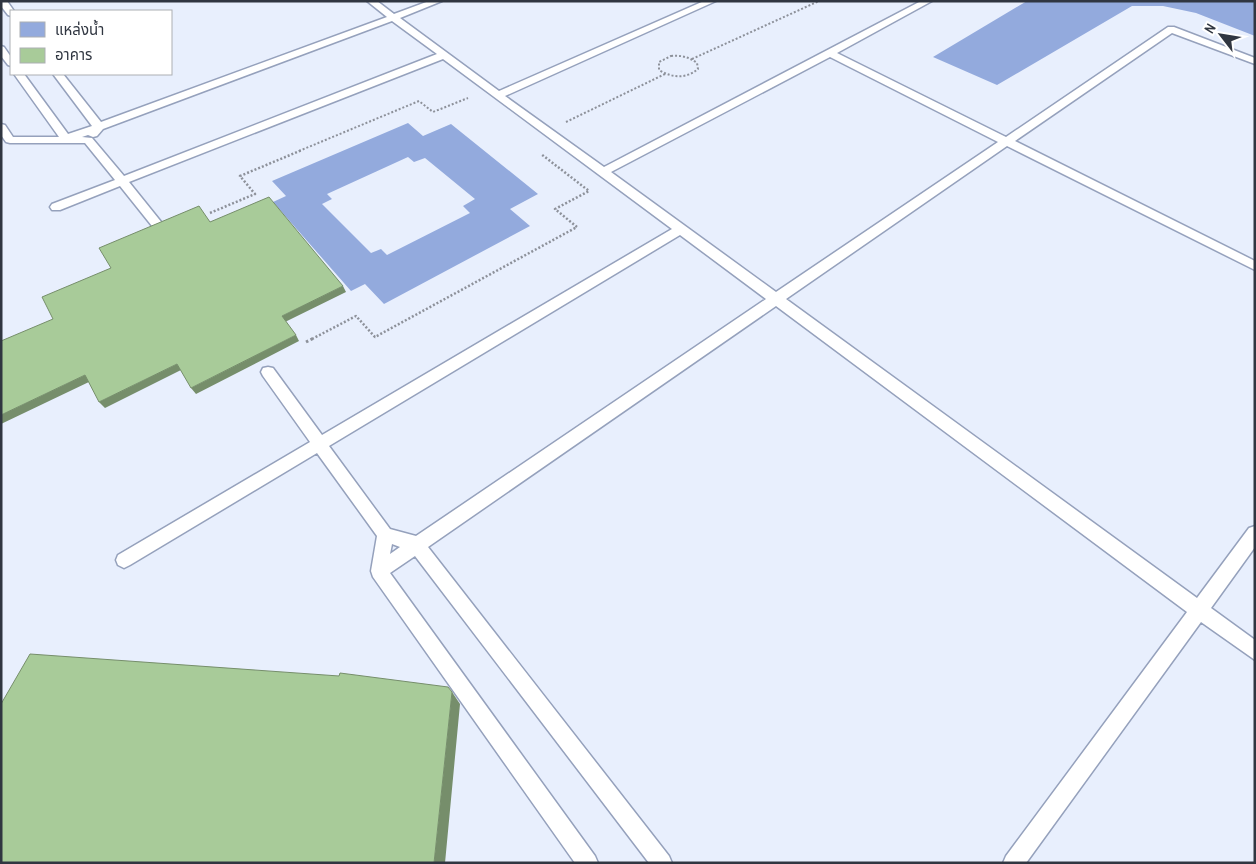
<svg xmlns="http://www.w3.org/2000/svg" width="1256" height="864" font-family="'Archivo Narrow','Noto Sans Thai',sans-serif">
	<rect width="100%" height="100%" fill="#f6f9ff"/>
	<path fill="#e8effd" fill-rule="evenodd" d="M1,1H1255V863H1ZM11,11H171V74H11Z"/>
	<path fill="#93aadd" fill-rule="evenodd" d="M1027,1H1255V36L1196,13L1163,6H1132L997,85L933,57Z
		M408,123L423,136L451,124L538,194L510,209L530,226L384,304L365,284L351,291L273,202L286,196L272,181ZM408,157L414,162L425,158L475,199L463,206L470,213L387,255L381,249L371,253L322,204L332,199L327,194Z"/>
	<g fill="none" stroke-linecap="round" stroke-linejoin="round">
		<defs>
			<path id="service" d="M1,1H7L14,11H11V16L8,15L1,6Z
				M367,1H377L394,14L429,1H442L400,18L499,91L704,1H716L505,96L604,167L921,1H932L837,53L1006,137L1168,27H1174L1255,58V64L1172,33L1015,141L1255,261V270L1007,146L786,299L1197,598L1249,528L1255,526V547L1211,608L1255,640V660L1201,622L1026,863H1003L1006,856L1187,612L776,306L428,547L669,856L672,863H649L415,556L390,573L595,856L598,863H575L373,577L371,571L377,536L317,453L130,565L124,568L118,565L116,560L118,555L310,442L263,376L261,372L263,368L268,367L273,368L322,435L672,229L443,59L129,182L162,223L156,227L152,226L120,186L60,210H52L50,207L52,204L115,180L85,143H10L6,142L1,135V124L5,125L13,137H59L14,74H24L68,134L92,126L53,74H63L101,122L387,17ZM392,21L437,54L124,176L92,138L82,137L88,135L93,137L97,136L103,129ZM830,57L998,142L776,292L611,172ZM680,235L766,299L416,536L390,529L329,446ZM392,544L400,547L390,554Z
				M1,46L4,47L11,57V66L8,65L1,56Z"/>
		</defs>
		<use href="#service" stroke="#95a1bc" stroke-width="3"/>
		<path stroke="#8d919a" stroke-width="2" stroke-dasharray="2 2" stroke-linecap="butt" d="M671,56C681,55 689,57 697,63L698,69C686,79 672,78 659,70V62Z
			M692,59L819,1
			M566,122L665,74
			M299,151L419,101L433,112L468,98"/>
		<path stroke="#8d919a" stroke-width="2.5" stroke-dasharray="2 2" stroke-linecap="butt" d="M210,213L255,194L240,176L302,150
			M312,339L356,316L375,337L577,227L555,209L589,191L541,154"/>
		<path stroke="#8d919a" stroke-width="3" stroke-dasharray="2.5 2.5" stroke-linecap="butt" d="M306,342L314,338"/>
		<use href="#service" fill="#fff" fill-rule="evenodd"/>
	</g>
	<path fill="#768e6b" d="M343,286L346,292L285,322L282,316Z
		M296,335L299,341L196,394L191,388Z
		M177,364L181,370L105,408L99,402Z
		M85,375L91,381L1,424V415Z
		M452,692L460,704L445,863H434Z"/>
	<path fill="#a8cb99" stroke="#768e6b" d="M269,197L343,286L282,316L296,335L191,388L177,364L99,402L85,375L1,415V341L53,319L42,297L111,268L99,248L199,206L210,222Z
		M30,654L339,676L340,673L448,687L452,692L434,863H1V704Z"/>
	<rect width="1256" height="864" fill="none" stroke="#303641" stroke-width="5"/>
	<rect x="10" y="10" width="162" height="65" fill="#ffffff" stroke="#acafb3"/>
	<rect x="20" y="22" width="25" height="15" fill="#93aadd" stroke="#acafb3"/>
	<text x="55" y="35" font-size="15" fill="#303641">แหล่งน้ำ</text>
	<rect x="20" y="48" width="25" height="15" fill="#a8cb99" stroke="#acafb3"/>
	<text x="55" y="60" font-size="15" fill="#303641">อาคาร</text>
	<g transform="translate(1221 35) rotate(301)" stroke="#ffffff" stroke-width="4" paint-order="stroke">
	<path d="M0-4L9 19L0 12L-9 19Z" fill="#303641"/>
	<text y="-8" font-size="14" font-weight="bold" text-anchor="middle" fill="#303641">N</text>
	</g>
</svg>
